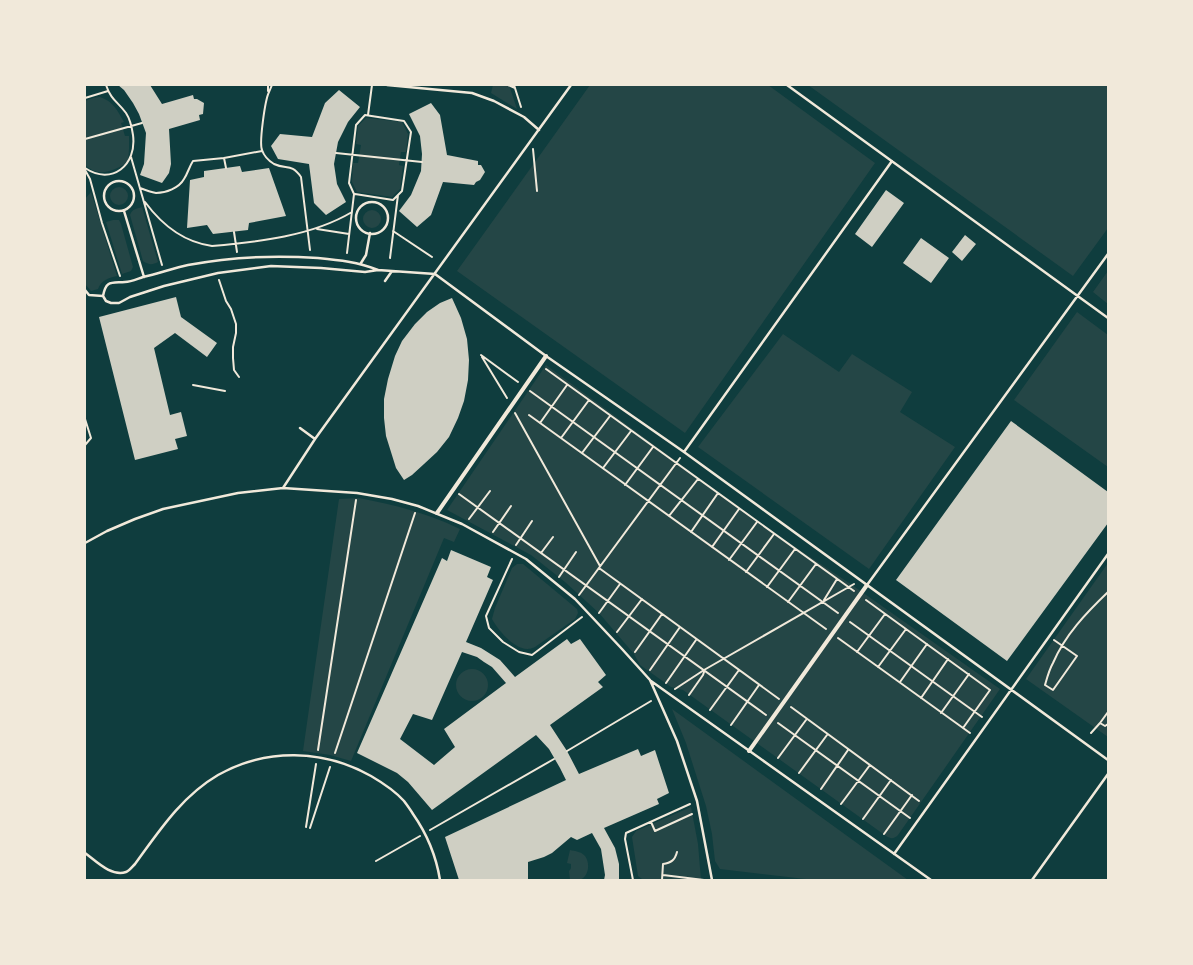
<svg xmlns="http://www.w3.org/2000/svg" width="1193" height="965" font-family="'PT Sans',sans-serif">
	<rect width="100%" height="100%" fill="#0f3d3e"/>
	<path fill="#244646" d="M493,85H509L517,109L491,93Z
		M590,85H768L875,163L685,433L457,271Z
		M808,85H1108V228L1073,276Z
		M100,97C114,102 117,110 124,122L121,123L125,136H129V149L128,162C114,171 99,178 85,165V101L93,98Z
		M366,118L402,122L408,134L406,152H401L399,165L403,166L400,189L392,197L357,192L352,182L353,163H358L361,145L356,144L358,126Z
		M110 196a9 9 0 1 1 18 0a9 9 0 1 1-18 0Z
		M91,192L117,276C109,278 101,280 98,289L91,291L85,284V199Z
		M142,207L158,262C152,265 149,265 143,261L130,215C132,209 136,209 142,207Z
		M363 219a9 9 0 1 1 18 0a9 9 0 1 1-18 0Z
		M113,220H119L121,224L133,267L131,271L122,274L106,222Z
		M1108,271V304L1093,292Z
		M1077,312L1108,335V467L1014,400Z
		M783,334L839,372L852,354L912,392L900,412L955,447L869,569L698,447Z
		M546,365L761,524L852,585L1000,689L898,835C894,839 891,839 886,836L683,690L671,687L640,665L634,654L599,613L565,582L531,555L447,510Z
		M359,498C395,505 427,513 460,529L454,542L444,538L351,761L330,755L303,751L339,499Z
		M1108,563V737L1026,679Z
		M517,564H523L577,609L578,613L575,619L535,647C534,648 528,649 527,649C513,648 498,630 492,619L495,608L512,568Z
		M456 685a16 16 0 1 1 32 0a16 16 0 1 1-32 0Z
		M672,709L908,880H814L720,869L715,861L712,834L706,806L686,743Z
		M691,807L698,844L701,880L642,879L638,876L632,837L636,831Z
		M570,850C575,851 582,852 585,856C591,864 588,878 579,880C576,881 573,880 570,880L569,871L570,870L571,868V864L567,863Z"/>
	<path fill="#cfcfc3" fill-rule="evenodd" d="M118,85H150L162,104L193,95L194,99H197L204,103L203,114L199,115L200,120L169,129L171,164L169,173L162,183L140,175L144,164L146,133L139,114L133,103L124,90Z
		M339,90L360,107L348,122L338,142L334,164L337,184L346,202L326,215L314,203L309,164L278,159L271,146L280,134L312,137L325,103Z
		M431,103L440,115L447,155L478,161V165H481L485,172L480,180L476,182L474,185L443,182L431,215L417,227L399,211L411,195L421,171L422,154L420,136L409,114Z
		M240,166L242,172L269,168L286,216L249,223L248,230L213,234L207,225L187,228L190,180L204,177V171Z
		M886,190L904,203L872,247L855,234Z
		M965,235L976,244L962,261L952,252Z
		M921,238L949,258L931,283L903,263Z
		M176,297L181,317L217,343L207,357L175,333L154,348L170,415L181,412L187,436L175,439L178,449L135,460L99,317Z
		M452,298L461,318L467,339L469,360L468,380L464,401L458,418L449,437L437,452L424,464L412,475L404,480L396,468L386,436L384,418V399L388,379L395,356L402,341L415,324L427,312L440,303Z
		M1011,421L1108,492V523L1007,661L896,580Z
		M451,550L491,567L487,577L493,580L466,642L481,648L500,660L515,677L567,639L571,644L580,639L606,675L598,682L603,687L550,725L567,751L579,774L638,749L641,756L655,750L669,793L657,799L659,804L604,828L615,848L619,864V880H604L605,875L601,849L592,833L577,840L571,837L552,853L544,857L528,862V880H459L445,837L566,780L560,768L549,749L536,735L432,810L408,782L397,773L357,753L442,558L447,561ZM462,652L477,657L484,662L492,667L506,683L444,729L455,747L434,765L400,739L413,714L432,720Z"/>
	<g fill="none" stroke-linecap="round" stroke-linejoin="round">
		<path stroke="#f1e9da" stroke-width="2" d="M268,85V91
			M272,85C271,87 270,90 269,92C265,100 259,143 262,150C264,156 269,161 274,164C287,170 291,163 301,177L310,250
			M508,85L515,88
			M514,85L521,107
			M85,98L108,91
			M368,115L372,85
			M85,139L142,123
			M533,149L537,191
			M336,153L422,162
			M131,157L162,265
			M224,158L226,168
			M85,168C112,186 137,165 133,135C132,128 130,119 126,113C118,102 111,100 106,85
			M85,170L90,179L102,223L120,276
			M140,188C145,190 150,192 156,193C166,193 179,188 184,179C188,173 189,167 193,161L224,158L262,151
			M355,194L393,200L398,195
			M145,202C162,225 183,242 212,246C258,242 312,236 352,212
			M317,229L349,234
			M393,231L432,257
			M234,232L237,252
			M347,253L354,194L349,183L356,125L365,115L404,121L411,132L402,191L398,195L390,258
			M219,280L226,301L231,309L236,324V333L233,347V358L234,370L239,377
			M481,355L518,382
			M482,357L507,398
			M546,369L854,591
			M193,385L225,391
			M530,391L838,613
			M515,413L600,566
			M529,415L826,629
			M85,419L91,438L85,445
			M540,423L567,385
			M561,438L589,400
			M582,453L610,416
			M603,468L631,431
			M625,485L653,447
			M459,494L766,715
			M669,516L698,479
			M469,519L490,491
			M493,532L511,506
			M691,532L718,493
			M516,545L532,521
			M712,547L739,509
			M541,553L553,537
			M512,559L486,616L489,628L503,642L519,652L532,655L582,617
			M729,560L757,522
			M599,568L779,699
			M746,572L774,534
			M559,577L576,552
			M767,587L795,549
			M579,595L680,458
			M824,600L837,579
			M866,600L990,690L963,728
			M788,602L816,564
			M599,613L620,584
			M850,622L982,717
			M617,632L642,599
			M838,638L970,733
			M1054,640L1077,656L1053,690L1045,685C1047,678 1049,670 1053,663C1065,635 1086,613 1108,592
			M635,652L662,614
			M857,652L885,614
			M878,667L906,629
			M650,670L680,627
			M900,682L927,644
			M666,683L696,640
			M675,689L704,670L854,584
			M689,695L703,675L704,672
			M921,698L948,659
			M791,707L919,801
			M710,710L739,670
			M941,713L969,674
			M778,723L910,818
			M1100,723L1108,712
			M731,725L759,685
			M1091,733L1100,723L1105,726L1108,724
			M318,750L356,500
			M567,751L651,701
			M335,753L415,513
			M778,758L806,720
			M799,773L827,735
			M821,789L848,750
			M841,804L870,765
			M863,819L891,780
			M651,822L655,831L692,814
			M306,827L316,764
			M310,828L330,767
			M430,830L554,759
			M884,834L912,795
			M376,861L420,836
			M663,875L704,880
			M633,880L625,839L626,833L690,804
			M662,880L663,864C671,863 675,860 677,852"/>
		<path stroke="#f1e9da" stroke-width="2.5" d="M387,85L472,93L494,101L524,117L539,130
			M787,85L1108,318
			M104 196a15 15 0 1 1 30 0a15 15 0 1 1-30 0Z
			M356 218a16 16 0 1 1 32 0a16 16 0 1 1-32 0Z
			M124,211L144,277
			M361,263L366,255L370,233
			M378,270C358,262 339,260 318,258C275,255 230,257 188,265C173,268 158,274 143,277C137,279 131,282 125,282C111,283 106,280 103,296L106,301L111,303H119L130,297L164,286L218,273L271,266L321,268L365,272L378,270L435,274L546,356L684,452L1108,760
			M385,281L392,271
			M85,290L89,295L103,296
			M300,428L315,439
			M684,452L892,161
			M283,488L315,439L571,85
			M85,543L107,531L135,519L163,509L238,493L283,488L357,493L392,499L418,506L462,524L526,559L575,599L622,649L650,680L677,741L697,801L712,880
			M867,585L1108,254
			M651,681L931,880
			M85,853C96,861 111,877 126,872C129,871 132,867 135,864C159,831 182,796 218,775C266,748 323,749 371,776C383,783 395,791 404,801C407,805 410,809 413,814C427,834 436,855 440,880
			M894,854L1108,554
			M1032,880L1108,774"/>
		<path stroke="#f1e9da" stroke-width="4" d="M437,513L546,356
			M749,751L867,585"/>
	</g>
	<rect width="1193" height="965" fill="none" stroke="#f1e9da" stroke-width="172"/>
</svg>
